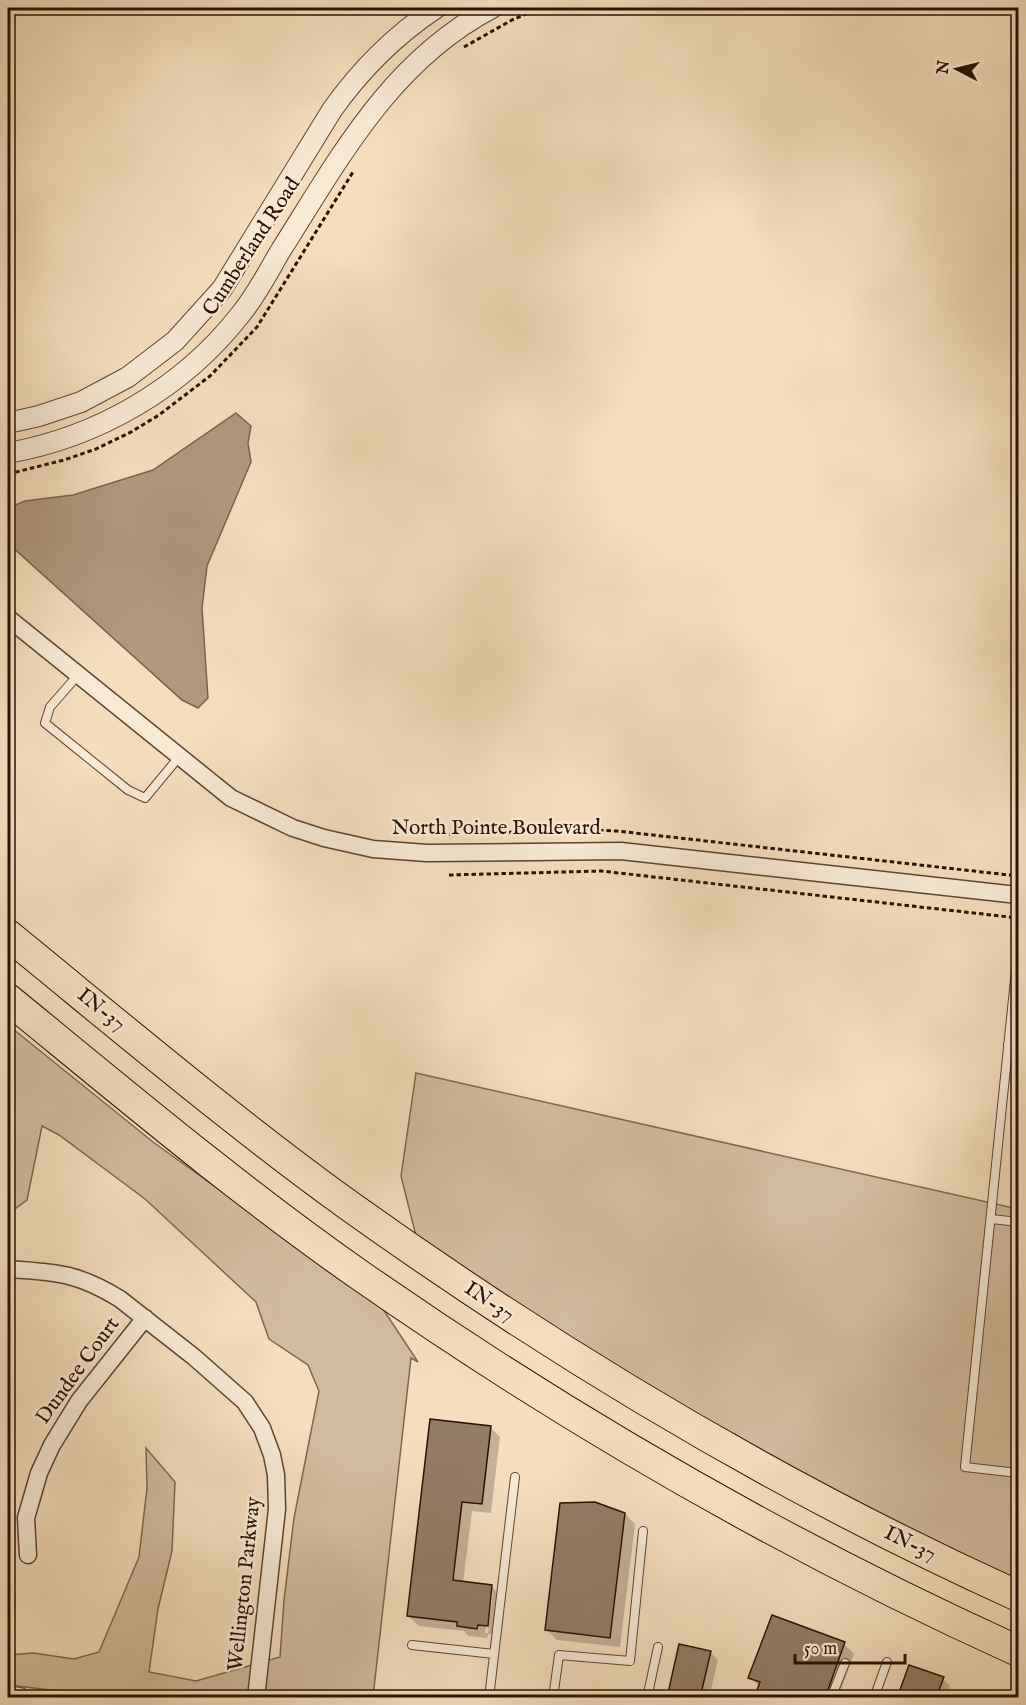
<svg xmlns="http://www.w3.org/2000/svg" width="1026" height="1705" font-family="'IM FELL English',serif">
	<rect width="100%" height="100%" fill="#f6debd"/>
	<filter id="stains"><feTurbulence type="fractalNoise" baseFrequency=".00333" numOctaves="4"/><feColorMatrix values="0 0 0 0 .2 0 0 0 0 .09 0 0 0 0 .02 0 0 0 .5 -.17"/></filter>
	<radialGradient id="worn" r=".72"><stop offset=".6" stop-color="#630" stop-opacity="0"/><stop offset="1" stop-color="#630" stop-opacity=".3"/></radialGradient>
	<path fill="#d3bb9d" stroke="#7e6650" stroke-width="1.5" d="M8,1025L153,1142L381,1306L418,1362L411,1358L373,1697L119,1698L8,1685V1655L33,1653L74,1659L99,1652L139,1557L147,1488L146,1448L175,1482L172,1551L158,1609L149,1672L196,1681L280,1657L284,1600L294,1518L319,1391L308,1365L269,1339L256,1302L145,1199L59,1135L42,1126L27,1200L8,1214Z
		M416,1073L1018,1209V1587L795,1484L421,1256L401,1176Z"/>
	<path fill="#b1987d" stroke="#7b624c" stroke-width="1.5" d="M236,413L251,426L248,443L251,462L207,566L202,608L208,698L198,708L182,700L9,544L8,537V508L25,501L73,495L153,470Z"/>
	<path fill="#0003" fill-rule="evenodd" d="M490,1427L500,1437L491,1513L472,1511L463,1583L492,1587L502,1597L497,1635L488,1634L487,1638L468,1636L464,1631L419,1626L408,1616ZM490,1593H493L488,1633H485Z
		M625,1514L635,1524L620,1647L557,1640L547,1630Z
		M844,1644L854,1654L838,1698H756L760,1687L750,1677Z
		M710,1652L718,1660L709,1698H675L670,1692Z
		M943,1679L950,1686L946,1698H899Z
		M968,1692L984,1698H966Z"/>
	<path fill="#947b63" stroke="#2a1002" stroke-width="1.5" d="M430,1419L491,1426L482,1504L462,1502L453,1580L492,1585L488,1626L478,1625L477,1629L457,1626V1622L407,1616Z
		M595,1502L625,1513L610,1638L545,1630L560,1503Z
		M772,1615L845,1642L825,1698H754L760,1682L748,1678Z
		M679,1644L711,1651L700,1698H689L668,1693Z
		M909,1665L944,1677L936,1698H897Z"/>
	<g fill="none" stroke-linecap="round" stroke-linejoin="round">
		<defs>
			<path id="service" d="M78,675L50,707L45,723L128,790L145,798L179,757
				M1018,950L965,1467L1018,1473
				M1008,1044L1018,1046
				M992,1219L1018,1222
				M412,1645L494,1654
				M489,1698L515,1477
				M553,1698L559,1655L630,1661L643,1531
				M647,1698L658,1647
				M831,1698L845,1663
				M874,1698L887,1662"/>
			<path id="minor" d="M8,618L231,798L293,828L324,838L373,849L427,853L621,851L1018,895
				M8,1269C56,1272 78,1273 120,1299L194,1357L245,1402L262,1428L272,1455L276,1475L277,1509L256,1698
				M28,1555L26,1518L39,1473L52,1445L79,1401L145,1318"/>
			<path id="tertiary" d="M8,423L39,416L81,402L128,377L175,341L222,289L332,110C361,69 394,36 436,8
				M8,453C98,437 183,388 240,315C256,296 268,272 281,250C340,157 391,61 492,8
				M8,1696L20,1698"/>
			<path id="motorway" d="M8,935C121,1027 233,1122 351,1207C561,1357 784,1490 1018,1596
				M8,999C123,1093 238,1190 361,1276C569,1421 788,1547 1018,1651"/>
		</defs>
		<use href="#service" stroke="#5d4431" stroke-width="10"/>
		<use href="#minor" stroke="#5d4431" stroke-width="19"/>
		<use href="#tertiary" stroke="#5d4431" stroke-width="22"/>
		<use href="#motorway" stroke="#2a1002" stroke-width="32"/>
		<path stroke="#2a1002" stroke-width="3" stroke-dasharray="4.5 3" stroke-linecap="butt" d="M464,47L512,20L540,8
			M8,474L64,460L96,449L131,432L159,415L210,376L257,327L353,172
			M449,834L590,830L617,831L1018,876
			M449,875L601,871L1018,918"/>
		<use href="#service" stroke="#f9ead4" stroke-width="8"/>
		<use href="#minor" stroke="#f9ead4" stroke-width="16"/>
		<use href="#tertiary" stroke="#f9ead4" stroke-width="20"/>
		<use href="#motorway" stroke="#f6debd" stroke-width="30"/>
	</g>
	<g text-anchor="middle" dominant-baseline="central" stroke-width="5" stroke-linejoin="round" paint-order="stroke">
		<g font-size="21" fill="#2a1002" stroke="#f9ead4">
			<text transform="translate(252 247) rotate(-57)">Cumberland Road</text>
			<text x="496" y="828">North Pointe Boulevard</text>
			<text transform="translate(101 1010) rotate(39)">IN-37</text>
			<text transform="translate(489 1302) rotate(34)">IN-37</text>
			<text transform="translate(78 1371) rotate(-54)">Dundee Court</text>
			<text transform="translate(910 1544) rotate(26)">IN-37</text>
			<text transform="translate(245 1584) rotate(-84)">Wellington Parkway</text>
		</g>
	</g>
	<rect width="1026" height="1705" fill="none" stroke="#f6debd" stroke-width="30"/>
	<rect x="9" y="9" width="1008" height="1687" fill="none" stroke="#2a1002" stroke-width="3"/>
	<rect x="15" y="15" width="996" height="1675" fill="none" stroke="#2a1002" stroke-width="1.5"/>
	<g transform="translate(957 69) rotate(277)" stroke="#f9ead4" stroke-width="4.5" paint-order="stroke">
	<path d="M0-4.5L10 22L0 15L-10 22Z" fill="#2a1002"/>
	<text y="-9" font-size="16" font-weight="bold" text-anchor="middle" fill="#2a1002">N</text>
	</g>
	<path d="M795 1654v9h110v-9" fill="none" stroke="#2a1002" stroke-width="3"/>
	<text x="804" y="1654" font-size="18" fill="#2a1002" stroke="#f9ead4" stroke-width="4.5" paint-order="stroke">50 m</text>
	<rect width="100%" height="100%" filter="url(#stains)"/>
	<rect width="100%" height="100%" fill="url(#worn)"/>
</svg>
